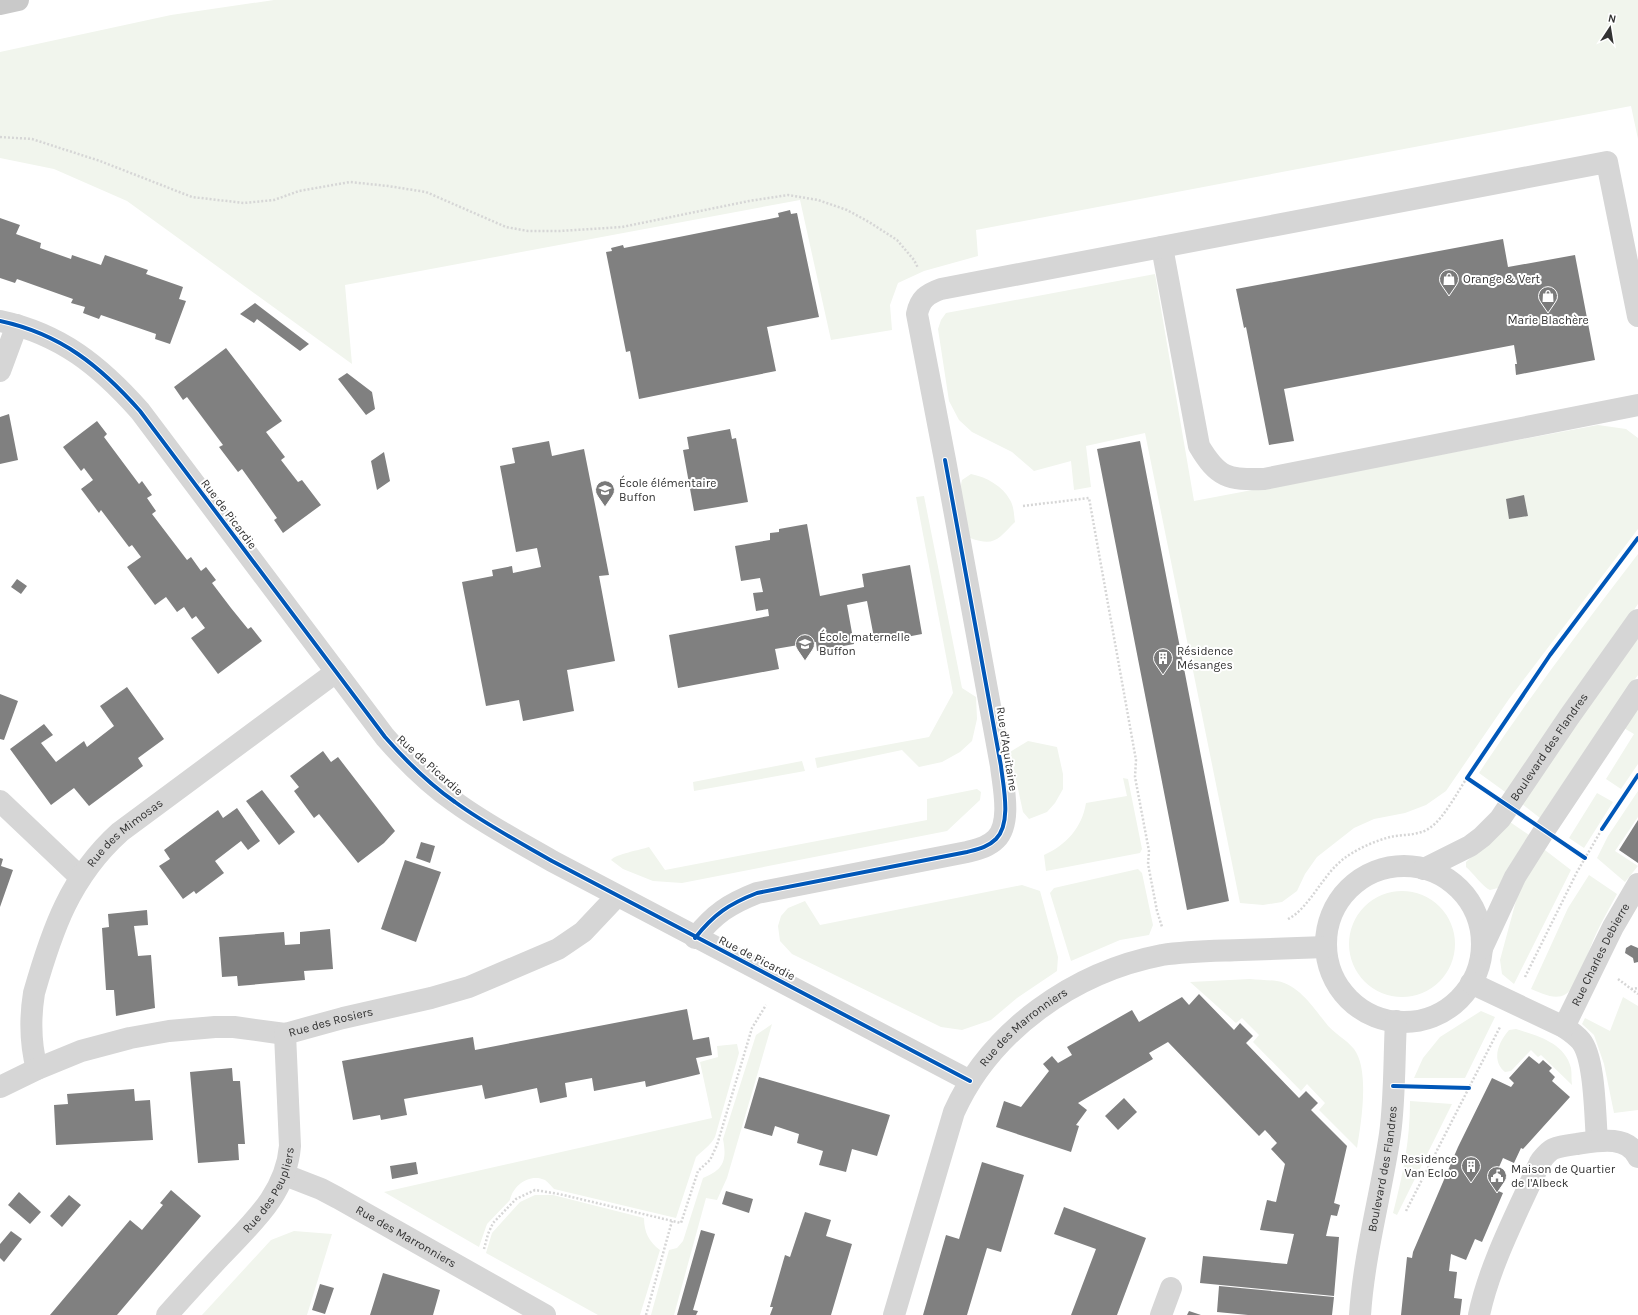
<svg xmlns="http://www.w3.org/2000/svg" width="1638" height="1315" font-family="Karla,sans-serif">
	<rect width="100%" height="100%" fill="#fff"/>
	<path fill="#f1f5ed" d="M274,0H1638V139L1631,106L976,230L978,256L924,271L898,283L890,305L892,330L831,340L800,200L345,285L352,364L127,201L54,169L0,158V52L171,15Z
		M1155,274L1194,501L1598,425L1626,429L1638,438V529L1509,699L1446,791L1426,805L1405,813L1374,819L1354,828L1317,857L1305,874L1297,891L1282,902L1263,905L1240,903L1145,433L1086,446L1091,487L1074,490L1071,461L1034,471L1012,452L972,432L959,420L949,401L938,329L941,320L946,313Z
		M971,474C986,477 1003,486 1010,500C1014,506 1014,516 1015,522C998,539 995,547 970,538L960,489L962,480Z
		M924,496L962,688L976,697L977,719L972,741L960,752L942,762L919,767L902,750L817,768L815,758L929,737L953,693L916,497Z
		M1638,554V604L1508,794L1479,773C1529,697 1583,626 1638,554Z
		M1638,634V675L1598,731L1540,818L1522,804Z
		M1638,703V764L1621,789L1606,779L1634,734L1622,727Z
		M1028,741L1057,747L1063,774V789L1055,803L1047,812L1029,819L1023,812L1010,752Z
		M802,761L805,771L694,791L693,782Z
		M1123,778L1128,779L1142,849L1140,853L1046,871L1044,855C1066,845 1082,828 1086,803L1127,796Z
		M977,789L981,792L980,800L947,831L682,883L653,881L623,869L611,860C616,854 640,850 649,847L665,870L927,820V799Z
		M1638,791V817L1615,851L1638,866L1625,882L1597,858L1608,836Z
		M1597,793L1613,802L1584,848L1569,838Z
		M1510,822L1529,835L1512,862L1498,888L1490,890C1483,887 1473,873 1466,867V862Z
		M1541,847L1571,870L1514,984L1502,974L1500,960L1520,886Z
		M1138,869L1142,873L1153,925L1149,935L1120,940L1071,961L1050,893L1054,888Z
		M1589,875L1617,894C1610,907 1602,921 1596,934C1589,948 1578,987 1566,994C1555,1001 1542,993 1531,989L1568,908Z
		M1022,885L1040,891L1058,957L1057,971L1017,998L991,1020L962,1030L941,1027L792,954L780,941L778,926L781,916L788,908L805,901L820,925Z
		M1349 944a53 53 0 1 1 106 0a53 53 0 1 1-106 0Z
		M1250,979C1259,980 1269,980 1277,981C1299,985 1313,1007 1325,1022C1333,1033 1346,1039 1354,1049C1370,1070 1361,1124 1357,1148L1319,1110L1325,1103L1307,1084L1301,1091L1253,1042L1259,1035L1242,1018L1236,1023L1190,982Z
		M1623,997L1638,1006V1110L1614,1113L1604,1064L1594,1035L1582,1024L1585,1018L1610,1031Z
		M1481,1011L1495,1017L1465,1078H1414L1423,1058L1440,1037Z
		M772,1024L727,1178L717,1200L706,1198L674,1315H651L669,1250L677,1248L683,1241L703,1178C724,1170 727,1160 723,1139L756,1035Z
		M1516,1029C1538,1036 1565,1043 1571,1068C1572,1074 1571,1079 1572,1085L1541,1055L1538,1057L1531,1050L1511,1071L1505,1072C1491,1060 1498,1043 1509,1030Z
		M737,1044L739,1053L715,1137C710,1146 703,1150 696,1157L676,1218L554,1189C552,1187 548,1182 545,1180C530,1173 513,1185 510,1200L487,1224L479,1247L384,1192L712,1118L700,1062L718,1057L717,1046Z
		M1410,1101L1452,1104L1397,1215L1393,1213C1403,1174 1410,1141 1410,1101Z
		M535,1195H553L644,1218C644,1232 649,1242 660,1250L640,1315H598L486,1253L492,1233L520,1202Z
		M294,1231L332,1234L307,1315H202L271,1240Z"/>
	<path fill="#808080" d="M790,210L791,214L797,213L819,317L767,327L776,371L639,399L630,351L626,352L606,252L612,251L611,248L623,245L624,248L779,217L778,213Z
		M0,218L20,225L16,234L41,243L40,248L71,259L72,255L101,265L105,255L148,270L146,274L183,287L179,299L186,301L170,344L155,339L156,334L101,315L99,319L83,313L85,307L71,303L73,299L17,279L15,283L0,278Z
		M1503,239L1508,267L1575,255L1595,360L1516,375L1515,364H1517L1514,345L1284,389L1294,441L1269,445L1246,327L1244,328L1236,289Z
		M255,303L276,319L309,344L300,351L257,319L254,323L240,314Z
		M226,348L282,421L266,432L285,457L281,460L298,482L302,480L321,505L283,533L274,520L277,518L242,469L238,472L219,447L223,445L187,397L183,400L174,387Z
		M347,373L372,392L375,409L366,415L338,379Z
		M9,414L18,460L0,464V417Z
		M97,421L107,434L104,437L139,484L142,481L152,495L147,498L156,511L152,514L187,560L191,557L201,571L206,567L216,580L212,583L231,608L248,629L251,627L262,641L218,674L191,638L205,628L196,616L192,619L184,607L177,612L166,597L155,605L127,567L141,557L132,545L129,547L101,510L99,513L81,489L93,480L84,468L81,471L63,447Z
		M730,429L732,439L736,438L748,502L694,511L683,450L689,449L687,437Z
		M549,441L552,456L584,449L609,575L599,576L615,661L567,670L574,711L523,721L519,700L486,706L462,582L493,576L492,570L512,566L513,573L541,567L537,548L516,552L500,466L515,463L512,448Z
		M1140,441L1229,901L1187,910L1097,449Z
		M384,452L390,481L377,490L371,461Z
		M1524,495L1528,516L1509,519L1506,499Z
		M807,524L820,596L864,587L862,574L910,565L922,634L875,643L867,601L847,605L854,644L817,651L816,642L775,649L779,669L678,688L669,635L769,616L768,609L756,611L753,593L763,592L760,578L741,581L735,546L770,540V533L779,532V529Z
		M17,579L27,586L21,594L11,587Z
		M127,687L164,739L138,758L143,766L89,806L74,788L51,805L10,749L44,724L53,735L41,743L56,762L84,741L87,747L114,726L100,706Z
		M0,694L18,701L4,740L0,739Z
		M323,751L331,762L338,757L395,831L384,843L358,863L319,814L314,818L294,791L299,787L290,776Z
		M262,790L295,832L279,845L246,801Z
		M237,808L260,841L248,850L241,841L215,861L224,873L196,894L194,891L183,899L159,866L170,859L164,850L218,810L223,818Z
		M1638,820V863L1619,850Z
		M421,842L435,846L430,863L416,858Z
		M0,858L3,859L1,866L13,870L0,907Z
		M405,860L441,872L416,942L381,929Z
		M147,910L148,925L134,926L138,956L151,955L155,1008L116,1016L114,990H106L102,928L109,927L108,914Z
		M330,929L333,969L304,971L305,980L238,986L237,976L222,977L219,937L284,932L285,945L300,944V932Z
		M1631,945L1638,948V962L1634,963L1633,958L1625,953L1626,948Z
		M1199,994L1234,1030L1240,1023L1253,1036L1246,1043L1299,1098L1306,1091L1318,1103L1311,1110L1347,1146L1334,1203L1340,1205L1337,1216L1331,1215L1326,1236L1339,1237L1334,1296L1200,1283L1203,1256L1287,1264L1294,1234L1260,1230L1267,1200L1276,1202L1285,1164L1271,1149L1277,1143L1265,1130L1259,1136L1168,1042L1149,1053L1153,1059L1078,1103L1087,1110L1076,1125L1079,1126L1071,1152L996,1127L1004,1101L1021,1107L1049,1071L1043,1064L1052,1056L1058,1063L1072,1055L1067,1047L1132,1010L1139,1022L1182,997L1189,1005Z
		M687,1009L693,1040L709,1037L712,1055L696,1058L700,1074L646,1087L645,1081L594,1091L592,1078L565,1083L567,1097L540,1103L537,1088L485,1099L482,1085L404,1099L407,1115L381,1120L380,1115L353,1120L342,1061L473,1037L475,1050Z
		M1529,1056L1539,1064L1543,1060L1552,1068L1549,1071L1555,1077L1552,1081L1570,1097L1523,1149L1521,1148L1514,1163L1503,1158L1496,1174L1502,1176L1496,1190L1503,1193L1482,1242L1475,1239L1466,1260L1451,1254L1449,1271L1457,1272L1454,1298L1462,1299L1460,1315H1401L1407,1257L1412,1258L1413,1252L1458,1147L1492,1078L1511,1087L1514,1083L1509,1078Z
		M232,1068L233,1081H240L245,1144H238L239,1160L198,1163L190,1072Z
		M759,1077L890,1115L877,1156L852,1149L846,1172L819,1165L823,1151L797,1143L799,1134L775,1126L772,1136L744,1128Z
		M134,1089L135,1101L150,1100L153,1140L56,1145L54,1105L68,1104L67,1094Z
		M1124,1098L1137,1112L1118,1130L1105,1116Z
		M416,1162L418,1174L392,1179L390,1166Z
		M982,1162L1024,1175L1001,1252L987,1248L967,1315H923L946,1235L959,1239Z
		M171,1190L201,1216L117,1315H50L130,1220L142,1230L163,1205L160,1203Z
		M726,1191L753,1199L749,1213L722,1204Z
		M19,1192L41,1212L30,1224L8,1205Z
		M69,1195L81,1205L62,1227L50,1216Z
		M1064,1207L1146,1238L1117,1315H1071L1096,1249L1054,1234Z
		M805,1212L831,1220L826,1236L852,1244L831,1315H770L773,1307H770L785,1255L790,1257Z
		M701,1230L715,1234L693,1310L698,1311L696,1315H677Z
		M11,1231L22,1239L4,1262L0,1258V1244Z
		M383,1273L440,1290L433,1315H370Z
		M320,1284L334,1288L325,1314L312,1310Z
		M1219,1286L1334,1297L1332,1315H1248L1217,1312Z
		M1189,1311L1201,1315H1187Z"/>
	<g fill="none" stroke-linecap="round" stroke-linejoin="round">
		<path stroke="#d6d6d6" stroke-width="2.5" stroke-dasharray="2 2" stroke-linecap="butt" d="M0,137L32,139L100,161L192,197L244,203L274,200L299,191L350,182L388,186L426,192L506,227L528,231H560L622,227L749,201L788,195L818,200L847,210L869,222L897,240L914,260L918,268
			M1023,506L1089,498L1136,760L1135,777L1149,851L1148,864L1157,911L1162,927
			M1288,919C1310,908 1323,873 1346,857C1359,848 1375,841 1390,837C1403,834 1420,836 1431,827C1444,818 1458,791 1467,778
			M1525,977L1577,872L1602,829
			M1618,979L1638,994
			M1631,989L1638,988
			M1406,1211L1500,1027
			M484,1249L488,1234L493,1223L516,1199L535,1190L559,1194L681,1223L698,1171L710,1160L717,1145L752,1028L766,1005
			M646,1315L672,1221"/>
		<g stroke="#d6d6d6" stroke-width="22">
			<path d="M1162,247L1199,446C1218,478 1228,480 1264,479L1638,405"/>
			<path d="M0,321C61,334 100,366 140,411L385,737C406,761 429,784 455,802C485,824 519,842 552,861L970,1081"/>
			<path d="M0,371L17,325"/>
			<path d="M0,801L80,877"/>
			<circle cx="1404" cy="944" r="78"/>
			<path id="s1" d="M1424,869L1470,846L1482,837L1500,819L1569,717L1638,620"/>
			<path d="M695,938C714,914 729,904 757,893L967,852C978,849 988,847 996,839C1012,823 1003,785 1001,766L945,460L917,314C920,299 927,294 941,289L1607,162L1638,316"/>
			<path d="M1482,948L1515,877L1544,831L1638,690"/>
			<path d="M1471,983L1564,1027C1570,1031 1576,1035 1581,1041C1595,1058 1595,1117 1597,1141"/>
			<path id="s2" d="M1564,1027L1613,927L1638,884"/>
			<path id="s3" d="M37,1069C30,1043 30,1018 34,993C52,930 70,877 120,832L336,672"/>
			<path id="s4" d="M0,1087L37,1069L81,1051L130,1038L169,1031L215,1027H234L285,1034L343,1018L431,998L469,987L558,949L583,932L617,896"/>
			<path id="s5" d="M285,1175L321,1189L338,1198L545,1315"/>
			<path id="s6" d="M167,1315C185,1295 202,1276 221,1256C252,1223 286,1194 290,1146L285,1034"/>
			<path id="s7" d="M894,1315L954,1112C991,1030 1074,972 1162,955C1188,951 1215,951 1241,950C1269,949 1298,948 1326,947"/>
			<path d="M1161,1315L1171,1288"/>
			<path id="s8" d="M1360,1315C1364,1254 1381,1195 1390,1134C1395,1098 1394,1058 1396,1021"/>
			<path d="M1479,1315C1490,1263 1518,1211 1540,1162C1544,1157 1547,1152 1553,1149C1560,1146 1569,1145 1577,1144C1597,1141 1627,1134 1638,1157"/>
		</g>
		<path stroke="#c9c9c9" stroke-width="22" d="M0,4L18,0"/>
		<defs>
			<path id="cycleway" d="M0,321C61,334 100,366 140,411L385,737C406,761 429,784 455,802C485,824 519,842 552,861L970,1081
				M1602,829L1638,775
				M1585,858L1467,778L1550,655L1638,538
				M695,938C714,914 729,904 757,893L967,852C978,849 988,847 996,839C1012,823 1003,785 1001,766L945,460
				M1393,1086L1469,1088"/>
		</defs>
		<use href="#cycleway" stroke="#fff" stroke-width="6"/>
		<use href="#cycleway" stroke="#0057b8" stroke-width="4"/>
	</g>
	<defs>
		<symbol id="shop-pin" viewBox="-11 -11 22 30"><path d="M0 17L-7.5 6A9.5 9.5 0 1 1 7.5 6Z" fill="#7a7a7a" stroke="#fff"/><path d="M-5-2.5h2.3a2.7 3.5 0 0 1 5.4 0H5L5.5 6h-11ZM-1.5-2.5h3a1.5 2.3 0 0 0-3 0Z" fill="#fff"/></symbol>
		<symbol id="school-pin" viewBox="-11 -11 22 30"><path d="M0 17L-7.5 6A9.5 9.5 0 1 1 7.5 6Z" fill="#7a7a7a" stroke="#fff"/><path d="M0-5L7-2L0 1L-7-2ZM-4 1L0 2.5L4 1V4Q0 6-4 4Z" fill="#fff"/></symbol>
		<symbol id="building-pin" viewBox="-11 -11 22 30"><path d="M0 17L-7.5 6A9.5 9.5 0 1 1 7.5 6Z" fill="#7a7a7a" stroke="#fff"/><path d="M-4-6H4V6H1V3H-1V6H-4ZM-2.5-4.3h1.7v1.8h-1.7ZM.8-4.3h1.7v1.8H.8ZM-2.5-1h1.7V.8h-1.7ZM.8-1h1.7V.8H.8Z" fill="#fff"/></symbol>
		<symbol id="civic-pin" viewBox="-11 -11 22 30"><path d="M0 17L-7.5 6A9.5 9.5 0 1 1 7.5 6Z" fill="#7a7a7a" stroke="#fff"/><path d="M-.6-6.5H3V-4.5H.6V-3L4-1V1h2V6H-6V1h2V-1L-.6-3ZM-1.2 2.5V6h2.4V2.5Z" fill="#fff"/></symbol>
	</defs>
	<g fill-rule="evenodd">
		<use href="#shop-pin" x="1438" y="268" width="22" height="30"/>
		<use href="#shop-pin" x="1537" y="285" width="22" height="30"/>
		<use href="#school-pin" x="594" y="479" width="22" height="30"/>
		<use href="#school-pin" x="794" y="633" width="22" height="30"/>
		<use href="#building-pin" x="1152" y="647" width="22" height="30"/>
		<use href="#building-pin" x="1460" y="1155" width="22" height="30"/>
		<use href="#civic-pin" x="1486" y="1165" width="22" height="30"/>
	</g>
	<g text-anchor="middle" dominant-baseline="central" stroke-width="4" stroke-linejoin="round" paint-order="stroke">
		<g font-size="12" fill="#323232" stroke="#fff" text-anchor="start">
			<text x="1463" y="279">Orange &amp; Vert</text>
			<text x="1548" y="320" text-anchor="middle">Marie Blachère</text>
			<text x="619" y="483">École élémentaire<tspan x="619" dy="14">Buffon</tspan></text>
			<text x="819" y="637">École maternelle<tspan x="819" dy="14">Buffon</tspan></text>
			<text x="1177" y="651">Résidence<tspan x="1177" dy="14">Mésanges</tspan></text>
			<text x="1457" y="1159" text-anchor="end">Residence<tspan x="1457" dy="14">Van Ecloo</tspan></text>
			<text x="1511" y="1169">Maison de Quartier<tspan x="1511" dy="14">de l'Albeck</tspan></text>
		</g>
		<g font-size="12" fill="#323232" stroke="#fff">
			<text transform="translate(229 514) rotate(53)">Rue de Picardie</text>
			<text stroke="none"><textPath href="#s1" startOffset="179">Boulevard des Flandres</textPath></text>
			<text transform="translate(1007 749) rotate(81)">Rue d'Aquitaine</text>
			<text transform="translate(430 765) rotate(42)">Rue de Picardie</text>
			<text stroke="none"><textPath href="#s3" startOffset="265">Rue des Mimosas</textPath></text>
			<text stroke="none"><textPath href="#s2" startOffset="81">Rue Charles Debierre</textPath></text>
			<text transform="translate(757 958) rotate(27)">Rue de Picardie</text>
			<text stroke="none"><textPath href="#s4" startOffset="343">Rue des Rosiers</textPath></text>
			<text stroke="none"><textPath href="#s7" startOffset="323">Rue des Marronniers</textPath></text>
			<text stroke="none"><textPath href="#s8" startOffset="148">Boulevard des Flandres</textPath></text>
			<text stroke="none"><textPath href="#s6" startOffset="163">Rue des Peupliers</textPath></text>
			<text stroke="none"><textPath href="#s5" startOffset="136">Rue des Marronniers</textPath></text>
		</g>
	</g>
	<g transform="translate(1610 28) rotate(12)" stroke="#ffffff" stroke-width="3" paint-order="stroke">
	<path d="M0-3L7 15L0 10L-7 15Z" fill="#323232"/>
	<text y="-6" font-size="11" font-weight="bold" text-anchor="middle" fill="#323232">N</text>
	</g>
</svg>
